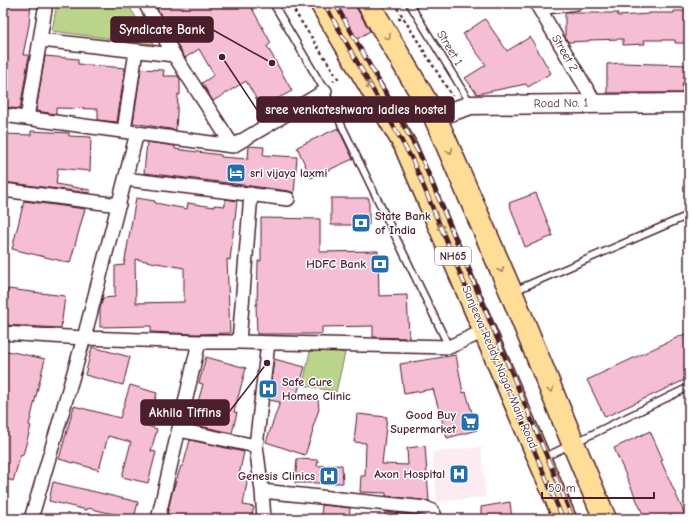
<svg xmlns="http://www.w3.org/2000/svg" width="692" height="522" font-family="'Comic Neue',sans-serif">
	<rect width="100%" height="100%" fill="#fff"/>
	<filter id="ink" filterUnits="userSpaceOnUse"><feTurbulence type="fractalNoise" baseFrequency=".025" numOctaves="2"/><feDisplacementMap in="SourceGraphic" scale="8" xChannelSelector="R" yChannelSelector="G"/><feConvolveMatrix kernelMatrix="1 2 1 2 8 2 1 2 1" color-interpolation-filters="sRGB"/></filter>
	<g filter="url(#ink)">
		<path fill="#fcecf2" d="M481,447L486,497L437,502L432,452Z"/>
		<path fill="#bbd48b" stroke="#827a5b" d="M57,3H127L153,44L52,31Z
			M311,346L345,353L336,392L303,385Z"/>
		<path fill="#f6bed5" stroke="#4a1f2b" fill-rule="evenodd" d="M3,3H31L29,25L23,55H29L20,109L3,107Z
			M154,3H249L271,43L267,46L292,91L261,107L246,81L213,101L202,83L214,75L199,49L185,58Z
			M336,3H356L357,9L370,31L357,39Z
			M674,11H689V43H675V40H644L645,44L623,45V39L589,40V41L568,42L565,37V13H618V16L649,14V13H674Z
			M485,19L507,51L530,37L551,73L528,87L526,84L477,94L465,78L486,65L463,34Z
			M45,56L78,59V64L125,68L117,122L98,120V109L56,108V114L36,111Z
			M622,63L689,65V83H682L683,93H607V64Z
			M141,69L164,70L163,76H178L180,79V95L178,94L176,130L133,123Z
			M338,128L353,159L311,178L297,147Z
			M31,131L69,133V136L91,137L90,171L58,168L56,184L90,190V193L3,182V134L31,135Z
			M147,142L175,146V149L221,155V157L248,159L249,146L264,147L263,155L297,157L294,193L289,191L204,180L144,173Z
			M536,193L553,236L525,247L509,203Z
			M136,198L155,201V203L187,209L188,203L214,207V205L225,206V199L237,201L230,260L227,259L230,333L196,334L151,332V326L100,327V308L103,298L115,297V266L124,265ZM135,259L184,268V302L136,303Z
			M331,198H369V225H331Z
			M24,201L85,209L70,263L12,249Z
			M261,218L320,219V252L378,251L379,296L407,295L409,338L373,337V326L322,327V334H257L256,304H257L258,261H261Z
			M8,289L65,296L61,328L3,325Z
			M689,332V378L605,417L587,380Z
			M92,347L130,357L123,385L85,375Z
			M3,350L45,359L29,425L31,426L23,455L21,454L13,481L3,478Z
			M456,355L463,393L466,392L477,430L447,438L433,389L404,394L400,364Z
			M206,357L246,368L234,412L237,413L232,433L195,425L192,423L203,384L199,383Z
			M274,359L305,367L297,394L318,400L319,409L312,430L313,431L305,455L266,442L280,402L269,400Z
			M130,385L157,393L148,426L157,429L151,451L156,452L148,483L122,477L131,442L108,436L99,470L59,459L74,406L120,418Z
			M357,414L387,417L382,464L408,465L407,448L425,446L429,501L386,496V493L360,492L361,476H365L366,443L354,442Z
			M650,431L663,460L661,461L687,519H645L614,448Z
			M190,440L244,452L239,475L248,477L243,505L254,507L251,519H166L172,493L181,466H183Z
			M297,459L318,460L317,466L342,465L343,483H295Z
			M53,482L138,502L134,519L88,508L87,510L49,501Z
			M510,502L512,519H481V507Z
			M322,505L350,508L349,519H321Z
			M385,512L421,516V519H385Z"/>
		<g fill="none" stroke-linecap="round" stroke-linejoin="round">
			<defs>
				<path id="lane" d="M273,3L325,91L449,347
					M409,3L471,104
					M514,291L689,215
					M543,458L689,387"/>
				<path id="street" d="M145,3L174,55L233,146
					M536,3L595,103
					M539,8L577,3
					M41,40L174,55
					M3,115L233,146L325,91
					M27,118L46,3
					M124,131L136,51
					M125,179L288,199
					M3,190L119,205
					M3,333L84,338L199,342H239L449,347L484,331
					M239,342L251,194
					M179,430L256,446
					M262,491L426,508C432,510 435,513 435,519
					M31,519L84,338L137,133
					M158,519L199,342
					M264,519L262,491L256,446L268,343"/>
				<path id="secondary" d="M435,117L471,105L689,103"/>
				<path id="highway" d="M321,3L405,145L565,519
					M368,3L435,117L511,292L573,443L605,519"/>
			</defs>
			<use href="#lane" stroke="#4a1f2b" stroke-width="9"/>
			<use href="#street" stroke="#4a1f2b" stroke-width="16"/>
			<use href="#secondary" stroke="#4a1f2b" stroke-width="21"/>
			<use href="#highway" stroke="#4a1f2b" stroke-width="25"/>
			<path stroke="#4a1f2b" stroke-width="2.5" stroke-dasharray="3 3" stroke-linecap="butt" d="M290,3L291,6L295,3
				M394,3L404,19
				M291,6L338,78L333,81
				M398,19H404L452,96"/>
			<use href="#lane" stroke="#fff" stroke-width="6"/>
			<use href="#street" stroke="#fff" stroke-width="13"/>
			<use href="#secondary" stroke="#fff" stroke-width="18"/>
			<use href="#highway" stroke="#fedd96" stroke-width="22"/>
			<defs>
				<path id="rail" d="M324,3L413,161L563,519
					M335,3L421,157L573,519"/>
			</defs>
			<use href="#rail" stroke="#4a1f2b" stroke-width="4.5"/>
			<use href="#rail" stroke="#fff" stroke-width="3" stroke-dasharray="9" stroke-linecap="butt"/>
		</g>
		<defs><path id="oneway-chevron" d="M-2-3.5L2.5 0L-2 3.5" fill="none" stroke-width="1.6" stroke-linecap="round" stroke-linejoin="round"/></defs>
		<g stroke="#a47e60">
			<use href="#oneway-chevron" transform="translate(388 37) rotate(60)"/>
			<use href="#oneway-chevron" transform="translate(369 85) rotate(-121)"/>
			<use href="#oneway-chevron" transform="translate(450 151) rotate(67)"/>
			<use href="#oneway-chevron" transform="translate(440 226) rotate(-113)"/>
			<use href="#oneway-chevron" transform="translate(501 270) rotate(67)"/>
			<use href="#oneway-chevron" transform="translate(551 390) rotate(68)"/>
		</g>
	</g>
	<defs>
		<symbol id="hotel-square" viewBox="-11 -11 22 22"><rect x="-9" y="-9" width="18" height="18" rx="4" fill="#1f6fb2" stroke="#fff"/><path d="M-6-4.5h1.5V1H6V5H4.5V3h-9V5H-6ZM-4 0a1.8 1.8 0 1 1 3.6 0ZM.5 0V-2.5h3Q6-2.5 6 0Z" fill="#fff"/></symbol>
		<symbol id="bank-square" viewBox="-11 -11 22 22"><rect x="-9" y="-9" width="18" height="18" rx="4" fill="#1f6fb2" stroke="#fff"/><path d="M-6-4H6V4H-6ZM0-2.3a2.3 2.3 0 1 0 0 4.6a2.3 2.3 0 1 0 0-4.6Z" fill="#fff"/></symbol>
		<symbol id="hospital-square" viewBox="-11 -11 22 22"><rect x="-9" y="-9" width="18" height="18" rx="4" fill="#1f6fb2" stroke="#fff"/><path d="M-5-5h3v3.5h4V-5h3V5h-3V1.5h-4V5h-3Z" fill="#fff"/></symbol>
		<symbol id="supermarket-square" viewBox="-11 -11 22 22"><rect x="-9" y="-9" width="18" height="18" rx="4" fill="#1f6fb2" stroke="#fff"/><path d="M-6-5.5h2.5l.6 2H6L4.5 2H-2.5L-4.4-4H-6ZM-1.5 3.2a1.3 1.3 0 1 0 .1 0ZM3 3.2a1.3 1.3 0 1 0 .1 0Z" fill="#fff"/></symbol>
	</defs>
	<g fill-rule="evenodd">
		<use href="#hotel-square" x="225" y="162" width="22" height="22"/>
		<use href="#bank-square" x="350" y="212" width="22" height="22"/>
		<use href="#bank-square" x="369" y="253" width="22" height="22"/>
		<use href="#hospital-square" x="257" y="378" width="22" height="22"/>
		<use href="#supermarket-square" x="459" y="411" width="22" height="22"/>
		<use href="#hospital-square" x="448" y="463" width="22" height="22"/>
		<use href="#hospital-square" x="318" y="465" width="22" height="22"/>
	</g>
	<g text-anchor="middle" dominant-baseline="central" stroke-width="3" stroke-linejoin="round" paint-order="stroke">
		<rect fill="#fff" stroke="#80626b" stroke-width="1" x="435" y="247" width="36" height="18" rx="3"/>
		<g font-size="11" font-weight="bold" fill="#4a1f2b">
			<text x="453" y="256">NH65</text>
		</g>
		<g font-size="12" fill="#4a1f2b" stroke="#fff">
			<text transform="translate(450 48) rotate(59)">Street 1</text>
			<text transform="translate(565 53) rotate(60)">Street 2</text>
			<text transform="translate(561 103) rotate(-1)">Road No. 1</text>
			<text transform="translate(500 367) rotate(67)">Sanjeeva Reddy Nagar Main Road</text>
		</g>
		<g font-size="12" font-weight="bold" fill="#4a1f2b" stroke="#fff" text-anchor="end">
			<text x="250" y="173" text-anchor="start">sri vijaya laxmi</text>
			<text x="375" y="216" text-anchor="start">State Bank<tspan x="375" dy="14">of India</tspan></text>
			<text x="366" y="264">HDFC Bank</text>
			<text x="282" y="382" text-anchor="start">Safe Cure<tspan x="282" dy="14">Homeo Clinic</tspan></text>
			<text x="456" y="415">Good Buy<tspan x="456" dy="14">Supermarket</tspan></text>
			<text x="445" y="474">Axon Hospital</text>
			<text x="315" y="476">Genesis Clinics</text>
		</g>
	</g>
	<path fill="none" stroke="#4a1f2b" stroke-width="1.5" d="M272 63L213 30M222 57L257 110M267 363L229 412"/>
	<g fill="#4a1f2b" stroke="#fff" stroke-width="1.5">
		<circle cx="272" cy="63" r="4"/>
		<circle cx="222" cy="57" r="4"/>
		<circle cx="267" cy="363" r="4"/>
	</g>
	<g fill="#4a1f2b" stroke="#4a1f2b" stroke-width="1.5">
		<rect x="111" y="17" width="102" height="25" rx="4"/>
		<rect x="257" y="97" width="197" height="25" rx="4"/>
		<rect x="141" y="400" width="88" height="25" rx="4"/>
	</g>
	<g font-size="13" text-anchor="middle" font-weight="bold" fill="#fff">
		<text x="162" y="34">Syndicate Bank</text>
		<text x="356" y="114">sree venkateshwara ladies hostel</text>
		<text x="185" y="417">Akhila Tiffins</text>
	</g>
	<rect width="692" height="522" fill="none" stroke="#fff" stroke-width="16"/>
	<rect x="8" y="8" width="676" height="506" fill="none" stroke="#4a1f2b" stroke-width="1.5" filter="url(#ink)"/>
	<path d="M542 492v6h112v-6" fill="none" stroke="#4a1f2b" stroke-width="2"/>
	<text x="548" y="492" font-size="12" fill="#4a1f2b" stroke="#ffffff" stroke-width="3" paint-order="stroke">50 m</text>
</svg>
